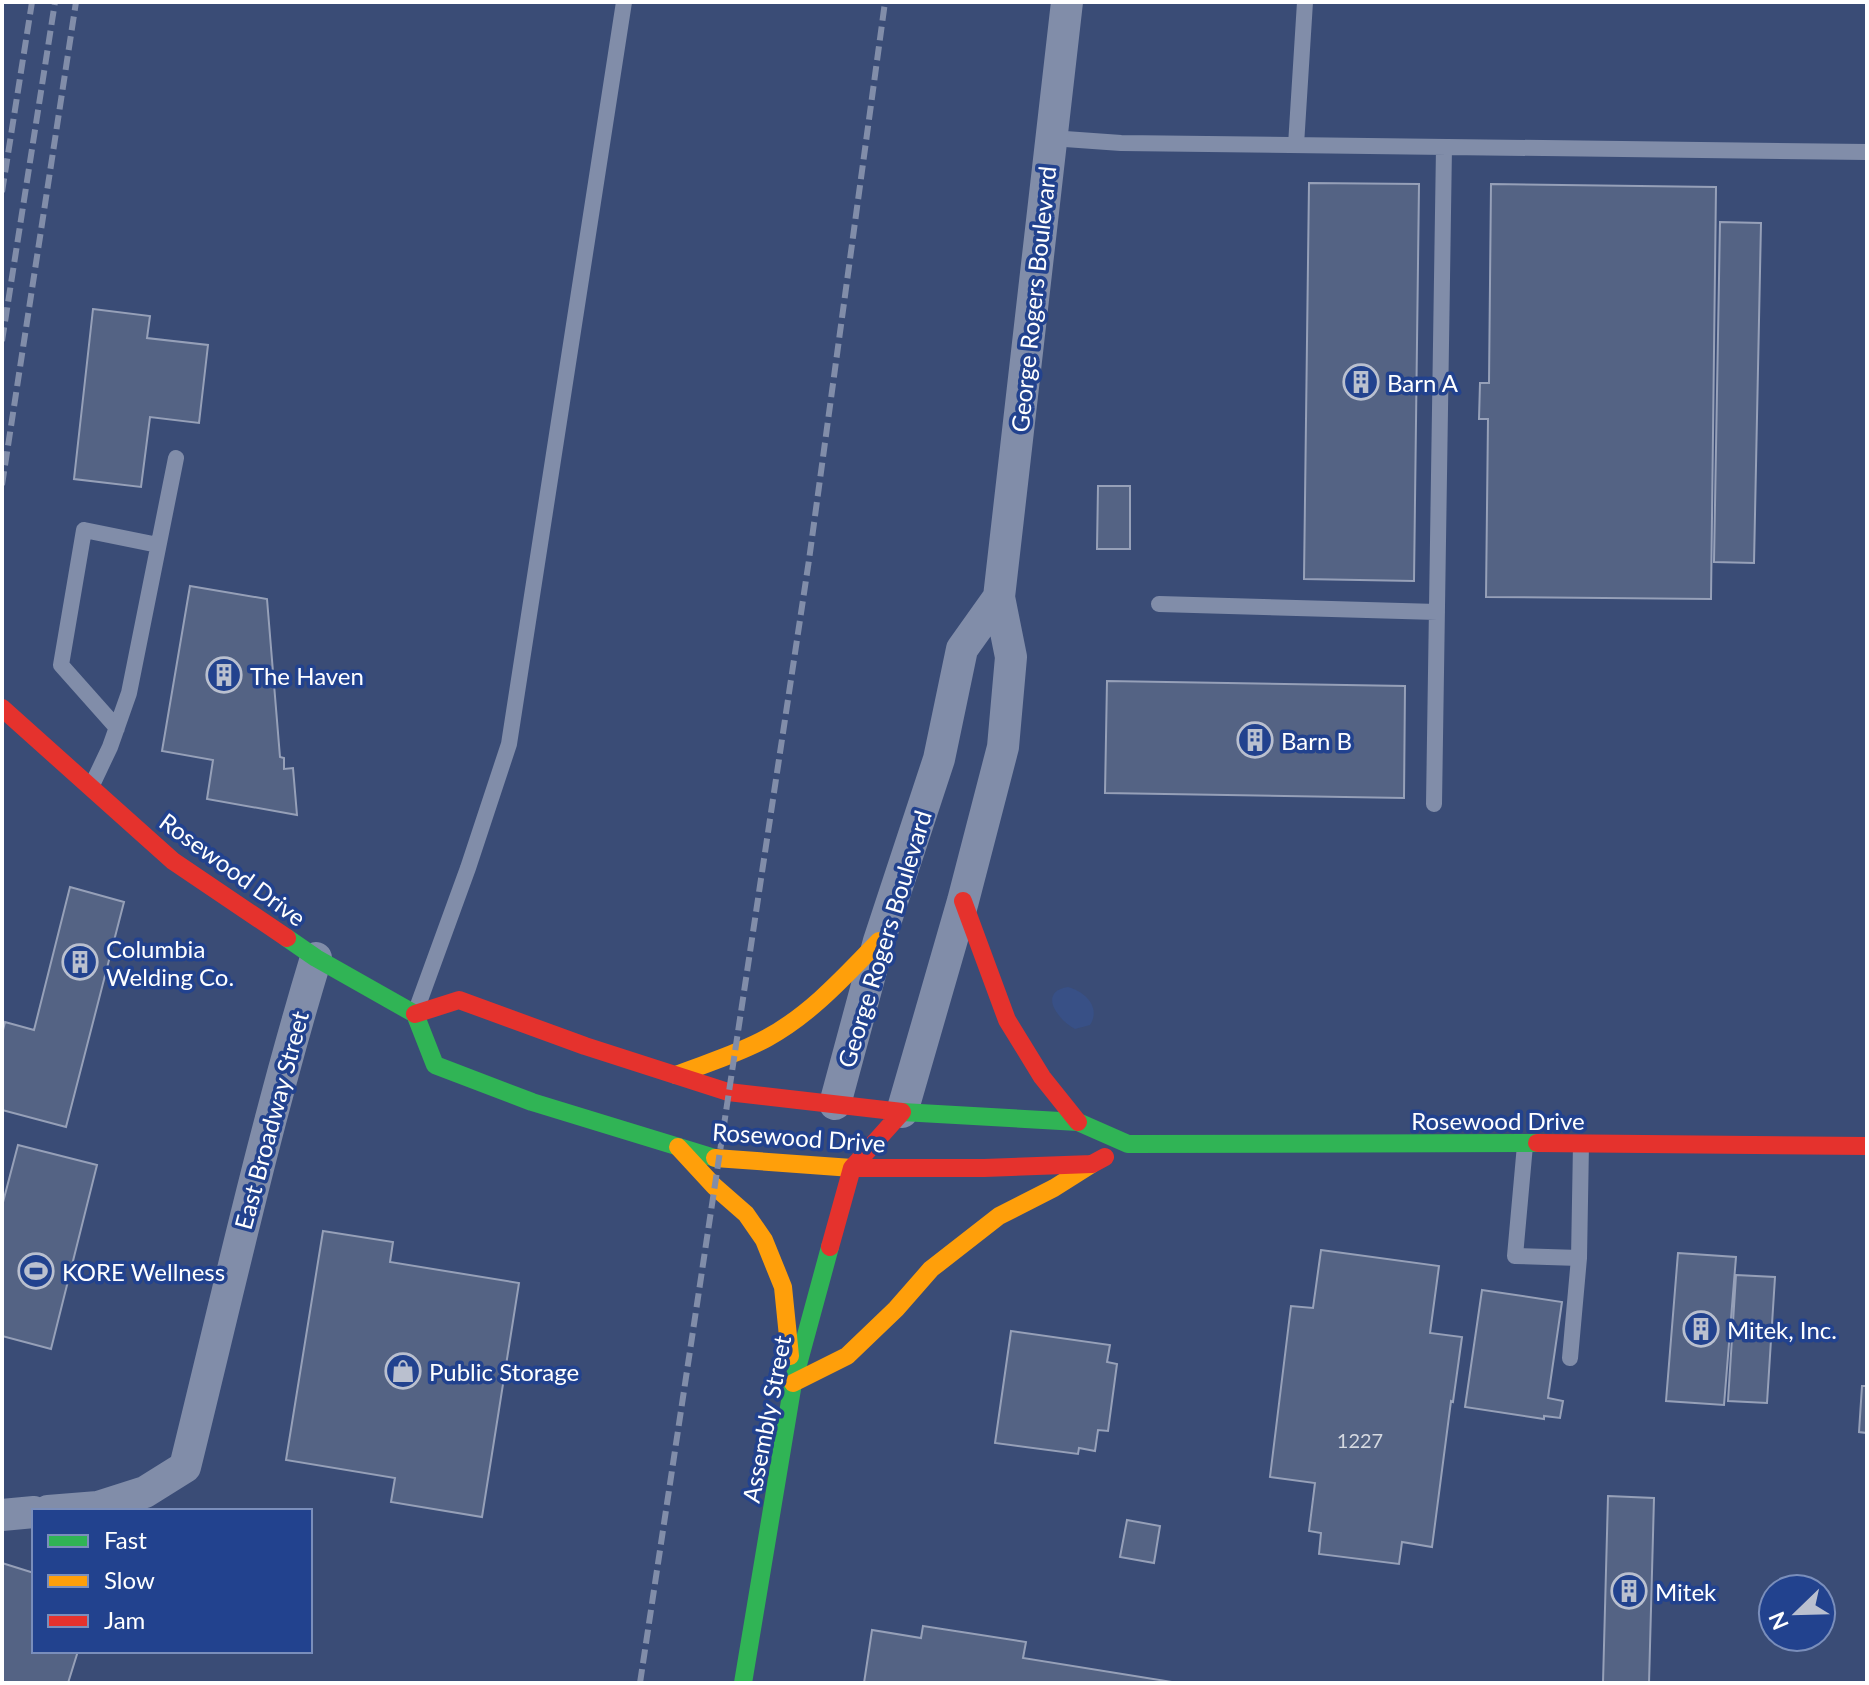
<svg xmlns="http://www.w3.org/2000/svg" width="1869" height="1685" font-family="Lato,sans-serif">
	<rect width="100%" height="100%" fill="#3a4c76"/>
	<path fill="#385086" d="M1068,987C1086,992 1101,1008 1090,1025L1075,1029C1058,1020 1037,992 1068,987Z"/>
	<path fill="#546384" stroke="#96a0b8" stroke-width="2" d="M1309,183L1419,184L1414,581L1304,579Z
		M1491,184L1716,187L1711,599L1486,597L1488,419H1479L1480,383H1489Z
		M1720,222L1761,223L1754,563L1714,562Z
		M93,309L150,316L147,338L208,345L199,423L150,417L141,487L74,479Z
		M1098,486H1130V549H1097Z
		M190,586L267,599L280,757L284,758V769L293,768L297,815L207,799L213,760L162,751Z
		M1107,681L1405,686L1404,798L1105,793Z
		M70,887L124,902L66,1127L2,1110V1034L5,1022L34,1030Z
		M18,1145L97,1165L51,1349L2,1336V1206Z
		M323,1231L393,1242L390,1262L519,1283L482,1517L391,1502L395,1478L286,1460Z
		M1321,1250L1439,1266L1430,1333L1462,1337L1453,1402L1451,1401L1432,1547L1402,1542L1399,1564L1319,1554L1321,1533L1309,1531L1315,1483L1270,1477L1291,1306L1313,1308Z
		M1678,1253L1736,1257L1724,1405L1666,1401Z
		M1736,1275L1775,1277L1767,1403L1728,1401Z
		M1482,1290L1562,1302L1548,1398L1563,1401L1560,1418L1544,1416V1419L1465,1407Z
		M1011,1331L1110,1345L1107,1362L1117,1364L1108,1431L1098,1430L1095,1451L1079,1448L1078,1454L995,1443Z
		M1862,1386H1867V1433L1859,1432Z
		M1608,1496L1654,1498L1649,1683H1603Z
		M1127,1520L1160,1526L1154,1563L1120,1557Z
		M2,1563L34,1573V1651H78L68,1683H2Z
		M923,1626L1026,1642L1023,1658L1178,1683H864L872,1630L921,1638Z"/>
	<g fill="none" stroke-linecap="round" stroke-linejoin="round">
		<path stroke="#818da9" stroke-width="16" d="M1051,138L1121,143L1867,152
			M1296,145L1305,2
			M1159,604L1437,612
			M117,728L61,665L84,530L158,545
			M92,785L110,747L129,693L176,458
			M1434,804L1444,147
			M417,1008L468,868L509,744L624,2
			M1525,1145L1515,1256L1579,1258L1570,1358
			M1579,1258L1581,1144"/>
		<path stroke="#818da9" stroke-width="32" d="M835,1104L879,941L939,759L962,649L999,597
			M902,1112L963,901L1003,747L1011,657L999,597L1067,2
			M48,1511L98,1507L145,1492L185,1467C227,1297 265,1126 316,958
			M2,1515L34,1512"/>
		<path stroke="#30b455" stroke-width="18" d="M287,938L316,958L415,1014L435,1065L532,1102L715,1158
			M902,1112L1078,1122L1128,1144L1537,1143
			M743,1683L793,1383L830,1247"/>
		<path stroke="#ff9f0a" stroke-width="18" d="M676,1075C707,1063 738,1054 767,1038C811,1014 845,976 879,941
			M678,1147L714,1186L746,1214L764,1240L783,1287L790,1356
			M715,1158L852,1168
			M793,1383L847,1356L896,1309L931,1269L999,1216L1054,1188L1092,1164"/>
		<path stroke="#e5322d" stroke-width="18" d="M2,708L173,861L287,938
			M963,901L1007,1020L1042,1077L1078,1122
			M415,1014L459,1000L585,1046L728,1092L902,1112
			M1537,1143L1867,1146
			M852,1168H984L1092,1164L1105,1157
			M830,1247L852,1168L902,1112"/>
		<path stroke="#818da9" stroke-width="6" stroke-dasharray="14 6" stroke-linecap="butt" d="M2,192L32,2
			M2,341L55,2
			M2,485L76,2
			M640,1683L809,560L885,2"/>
	</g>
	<defs>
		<symbol id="building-ring" viewBox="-11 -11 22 22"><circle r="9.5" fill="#22428e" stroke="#bac0cf" stroke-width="1.5"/><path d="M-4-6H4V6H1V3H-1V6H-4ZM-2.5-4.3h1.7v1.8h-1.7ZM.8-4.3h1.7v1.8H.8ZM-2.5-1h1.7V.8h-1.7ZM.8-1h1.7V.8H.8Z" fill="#bac0cf"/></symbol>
		<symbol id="stadium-ring" viewBox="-11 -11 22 22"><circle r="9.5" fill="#22428e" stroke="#bac0cf" stroke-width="1.5"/><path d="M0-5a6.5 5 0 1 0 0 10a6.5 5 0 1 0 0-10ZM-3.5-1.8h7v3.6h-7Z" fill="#bac0cf"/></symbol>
		<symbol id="shop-ring" viewBox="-11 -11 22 22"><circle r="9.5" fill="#22428e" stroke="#bac0cf" stroke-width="1.5"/><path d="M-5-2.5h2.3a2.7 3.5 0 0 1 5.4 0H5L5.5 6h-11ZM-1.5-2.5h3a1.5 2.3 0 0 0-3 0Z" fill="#bac0cf"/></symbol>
	</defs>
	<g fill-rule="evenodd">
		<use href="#building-ring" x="1341" y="362" width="40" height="40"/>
		<use href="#building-ring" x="204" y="655" width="40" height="40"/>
		<use href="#building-ring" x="1235" y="720" width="40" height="40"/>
		<use href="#building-ring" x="60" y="942" width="40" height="40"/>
		<use href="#stadium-ring" x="16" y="1251" width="40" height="40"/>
		<use href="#building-ring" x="1681" y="1309" width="40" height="40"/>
		<use href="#shop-ring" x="383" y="1351" width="40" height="40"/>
		<use href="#building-ring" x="1609" y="1571" width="40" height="40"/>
	</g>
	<g text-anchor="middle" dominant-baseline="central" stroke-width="7" stroke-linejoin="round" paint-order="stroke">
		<g font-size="20" fill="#d4d8e0">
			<text x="1360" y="1440">1227</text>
		</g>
		<g font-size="24" fill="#fff" stroke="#22428e">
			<text transform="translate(1033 299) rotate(-84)">George Rogers Boulevard</text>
			<text transform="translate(233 869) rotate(36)">Rosewood Drive</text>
			<text transform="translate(884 939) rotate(-73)">George Rogers Boulevard</text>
			<text transform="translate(271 1120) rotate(-75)">East Broadway Street</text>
			<text x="1498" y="1120">Rosewood Drive</text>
			<text transform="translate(799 1137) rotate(4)">Rosewood Drive</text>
			<text transform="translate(766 1419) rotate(-79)">Assembly Street</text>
		</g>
		<g font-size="24" fill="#fff" stroke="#22428e" text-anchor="start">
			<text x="1387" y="382">Barn A</text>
			<text x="250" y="675">The Haven</text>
			<text x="1281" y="740">Barn B</text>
			<text x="106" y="948">Columbia<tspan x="106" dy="28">Welding Co.</tspan></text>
			<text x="62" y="1271">KORE Wellness</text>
			<text x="1727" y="1329">Mitek, Inc.</text>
			<text x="429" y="1371">Public Storage</text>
			<text x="1655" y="1591">Mitek</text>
		</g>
	</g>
	<rect width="1869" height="1685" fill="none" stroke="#ffffff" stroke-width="8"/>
	<rect x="32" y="1509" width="280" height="144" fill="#22428e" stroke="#7a8ebb" stroke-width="2"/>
	<rect x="48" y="1535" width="40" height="12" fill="#30b455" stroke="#7a8ebb" stroke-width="2"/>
	<text x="104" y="1549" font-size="24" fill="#ffffff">Fast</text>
	<rect x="48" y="1575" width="40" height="12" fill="#ff9f0a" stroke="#7a8ebb" stroke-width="2"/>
	<text x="104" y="1589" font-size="24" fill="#ffffff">Slow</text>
	<rect x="48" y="1615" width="40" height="12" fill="#e5322d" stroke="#7a8ebb" stroke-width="2"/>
	<text x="104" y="1629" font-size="24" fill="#ffffff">Jam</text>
	<g transform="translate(1797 1613) rotate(247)"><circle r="38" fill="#22428e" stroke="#7a8ebb" stroke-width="2"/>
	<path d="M0-6L14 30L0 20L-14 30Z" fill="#bac0cf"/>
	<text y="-12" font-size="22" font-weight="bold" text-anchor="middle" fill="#ffffff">N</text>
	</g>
</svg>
